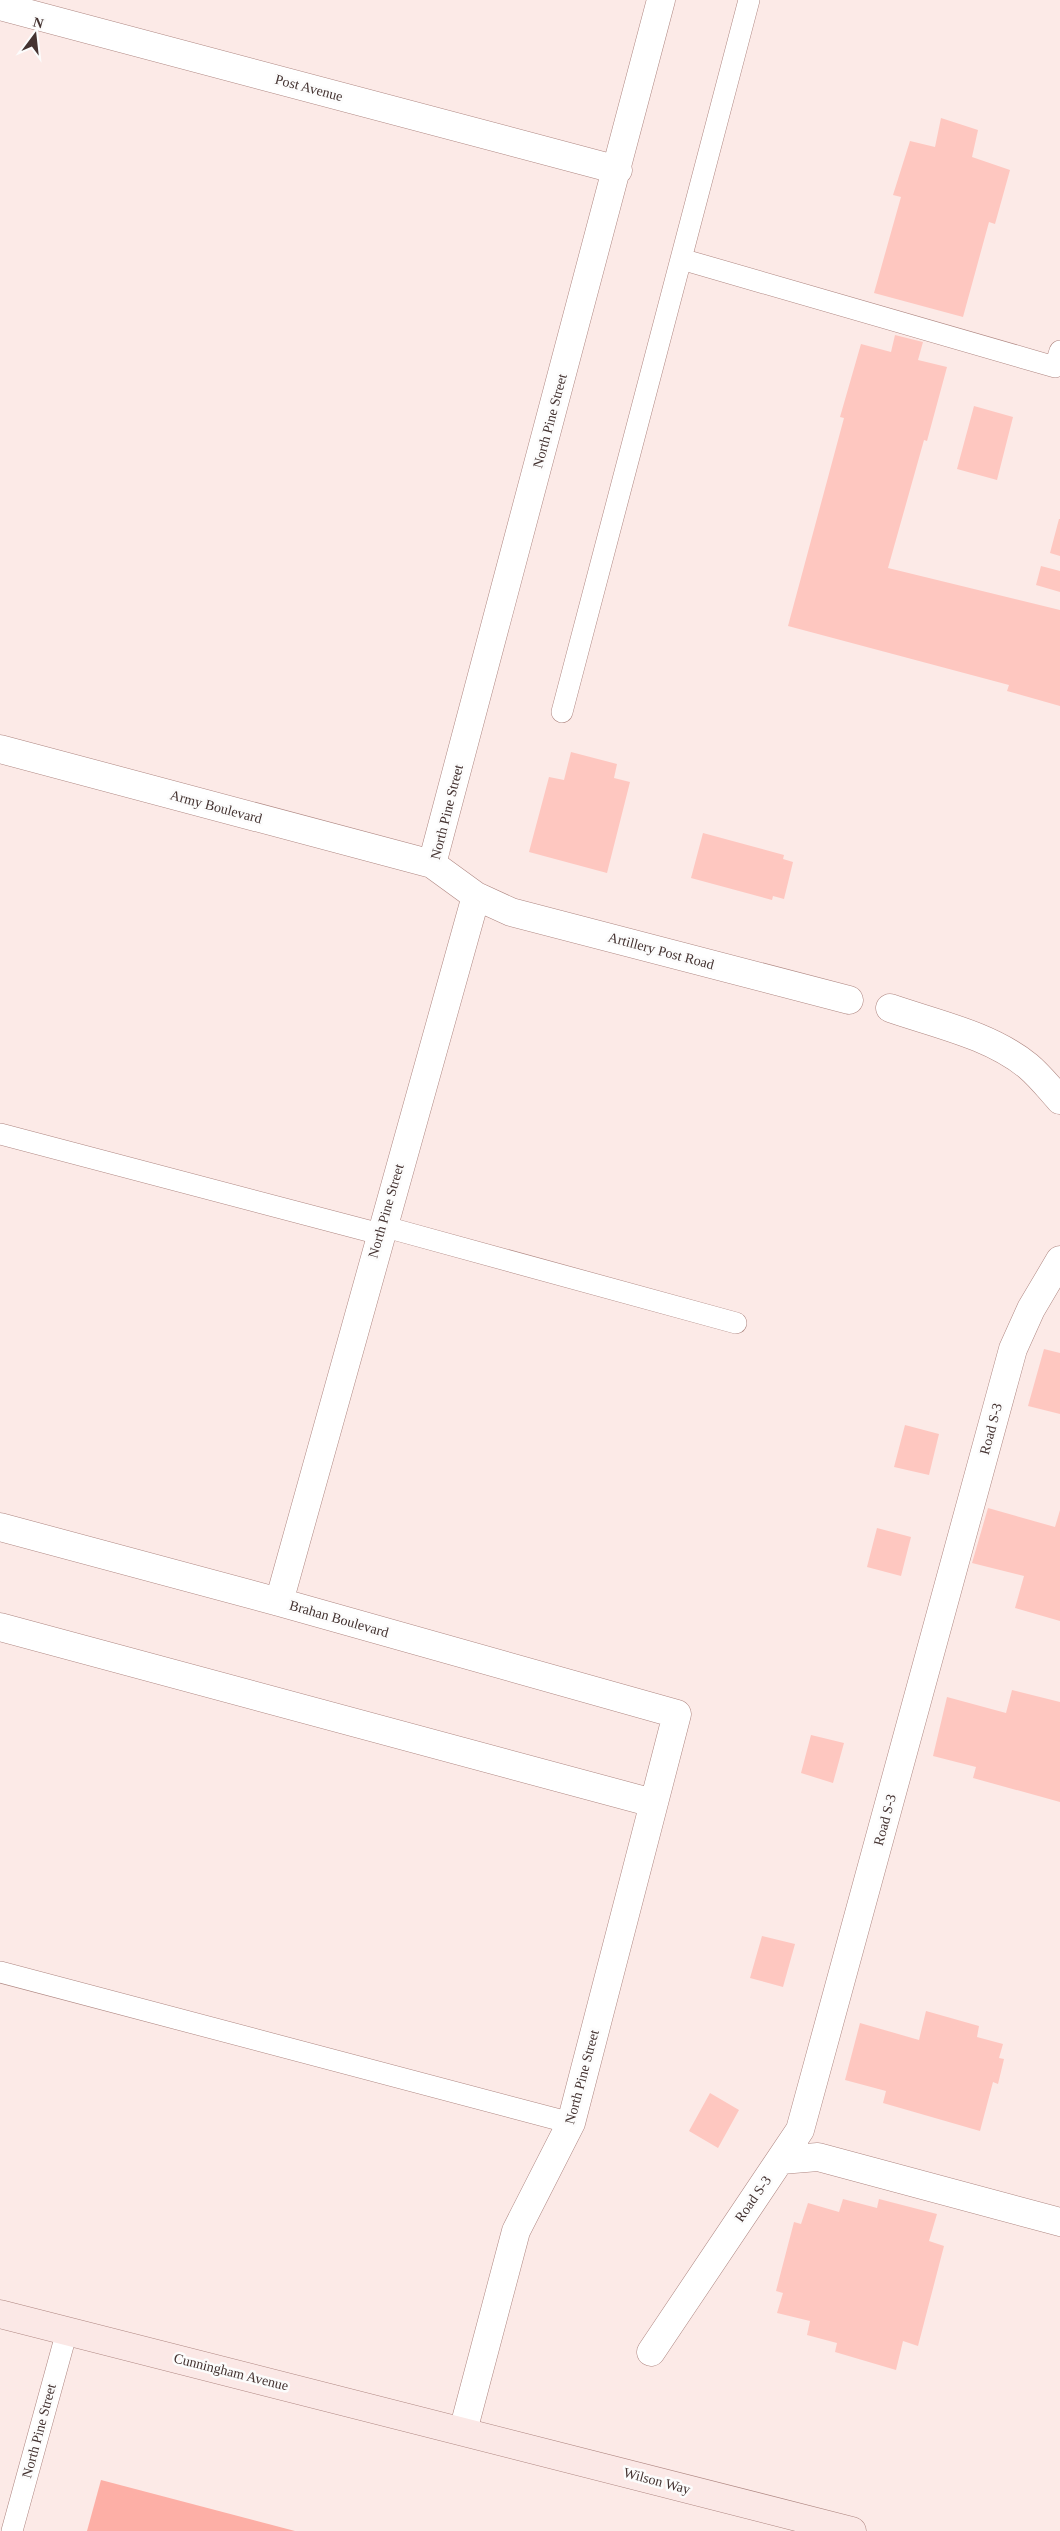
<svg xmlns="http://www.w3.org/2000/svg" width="1060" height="2531" font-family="Georgia,serif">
	<rect width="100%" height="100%" fill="#fceae7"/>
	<path fill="#fdafa6" d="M101,2480L295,2531H87Z"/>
	<path fill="#fec7c0" d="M941,118L978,130L972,157L1010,170L995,224L989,222L963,317L874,293L901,197L893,195L910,141L935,147Z
		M895,335L923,342L918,360L947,367L927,441L924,440L888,568L1060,610V706L1007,691L1009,685L788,626L844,418L840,417L861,344L891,352Z
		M974,406L1013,417L997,480L957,469Z
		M1059,519H1060V556L1050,553Z
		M1041,566L1060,571V592L1036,585Z
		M571,752L617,764L614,778L630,782L607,873L529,852L549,777L564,780Z
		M703,833L784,855L783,859L793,862L784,899L773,896L772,900L691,878Z
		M1044,1349L1060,1353V1414L1028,1406Z
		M905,1425L939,1434L929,1475L894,1467Z
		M988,1508L1055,1527L1060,1510V1621L1015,1608L1024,1576L972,1563Z
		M877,1528L911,1537L901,1576L867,1567Z
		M1012,1690L1060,1702V1802L973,1778L976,1767L933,1756L947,1697L1006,1713Z
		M811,1735L844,1743L833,1783L801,1773Z
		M762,1936L795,1944L783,1987L750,1978Z
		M926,2011L979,2026L977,2037L1003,2044L999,2058L1004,2059L998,2084L993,2082L980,2131L883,2103L886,2091L845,2080L860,2023L919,2040Z
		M710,2093L739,2110L718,2148L689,2131Z
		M843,2199L877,2208L879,2199L937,2214L929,2241L944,2246L918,2346L903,2341L896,2370L835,2352L837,2343L807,2335L810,2321L777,2313L783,2293L776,2291L794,2222L801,2224L808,2203L839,2212Z"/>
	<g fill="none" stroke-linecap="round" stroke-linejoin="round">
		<defs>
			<path id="lane" d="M681,259L1055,367L1060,351
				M562,712L749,0
				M0,1134L380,1234
				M382,1226L736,1323
				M0,1972L571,2123
				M12,2531L67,2331"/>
			<path id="street" d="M0,6L618,170
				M0,749L432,864L476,896L511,912L849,1000
				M432,864L661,0
				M890,1008C936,1024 990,1035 1028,1066C1040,1076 1050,1089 1060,1100
				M0,1527L279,1602L677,1714L571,2123L516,2231L463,2431
				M279,1602L476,896
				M0,1627L653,1803
				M781,2160L818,2157L1060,2222
				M651,2352L800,2130L1013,1349L1031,1309L1060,1260"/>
			<path id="secondary" d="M0,2314L852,2531"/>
		</defs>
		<use href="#lane" stroke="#ae8681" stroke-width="22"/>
		<use href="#street" stroke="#ae8681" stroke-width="29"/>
		<use href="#secondary" stroke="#ae8681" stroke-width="29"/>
		<use href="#lane" stroke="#fff" stroke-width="21"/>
		<use href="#street" stroke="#fff" stroke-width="28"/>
		<use href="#secondary" stroke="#fbe8e6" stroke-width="28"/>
	</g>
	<g text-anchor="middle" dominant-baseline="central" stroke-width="5" stroke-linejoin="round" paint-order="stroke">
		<g font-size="14" fill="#443331" stroke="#fcfcfc">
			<text transform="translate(309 88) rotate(15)">Post Avenue</text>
			<text transform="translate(550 421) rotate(-75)">North Pine Street</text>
			<text transform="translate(216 807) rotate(15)">Army Boulevard</text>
			<text transform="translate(447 812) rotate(-76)">North Pine Street</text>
			<text transform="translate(661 951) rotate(15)">Artillery Post Road</text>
			<text transform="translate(386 1211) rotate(-74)">North Pine Street</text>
			<text transform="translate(991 1429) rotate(-75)">Road S-3</text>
			<text transform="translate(339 1619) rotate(16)">Brahan Boulevard</text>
			<text transform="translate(885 1820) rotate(-75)">Road S-3</text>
			<text transform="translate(582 2077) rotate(-75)">North Pine Street</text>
			<text transform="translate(753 2199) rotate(-55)">Road S-3</text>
			<text transform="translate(231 2372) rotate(14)">Cunningham Avenue</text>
			<text transform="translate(39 2431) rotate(-75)">North Pine Street</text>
			<text transform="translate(657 2481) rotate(15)">Wilson Way</text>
		</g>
	</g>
	<g transform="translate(35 35) rotate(15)" stroke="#fcfcfc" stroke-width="4" paint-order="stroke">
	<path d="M0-4L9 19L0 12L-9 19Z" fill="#443331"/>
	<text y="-8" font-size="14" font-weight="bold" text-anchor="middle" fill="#443331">N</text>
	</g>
</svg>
